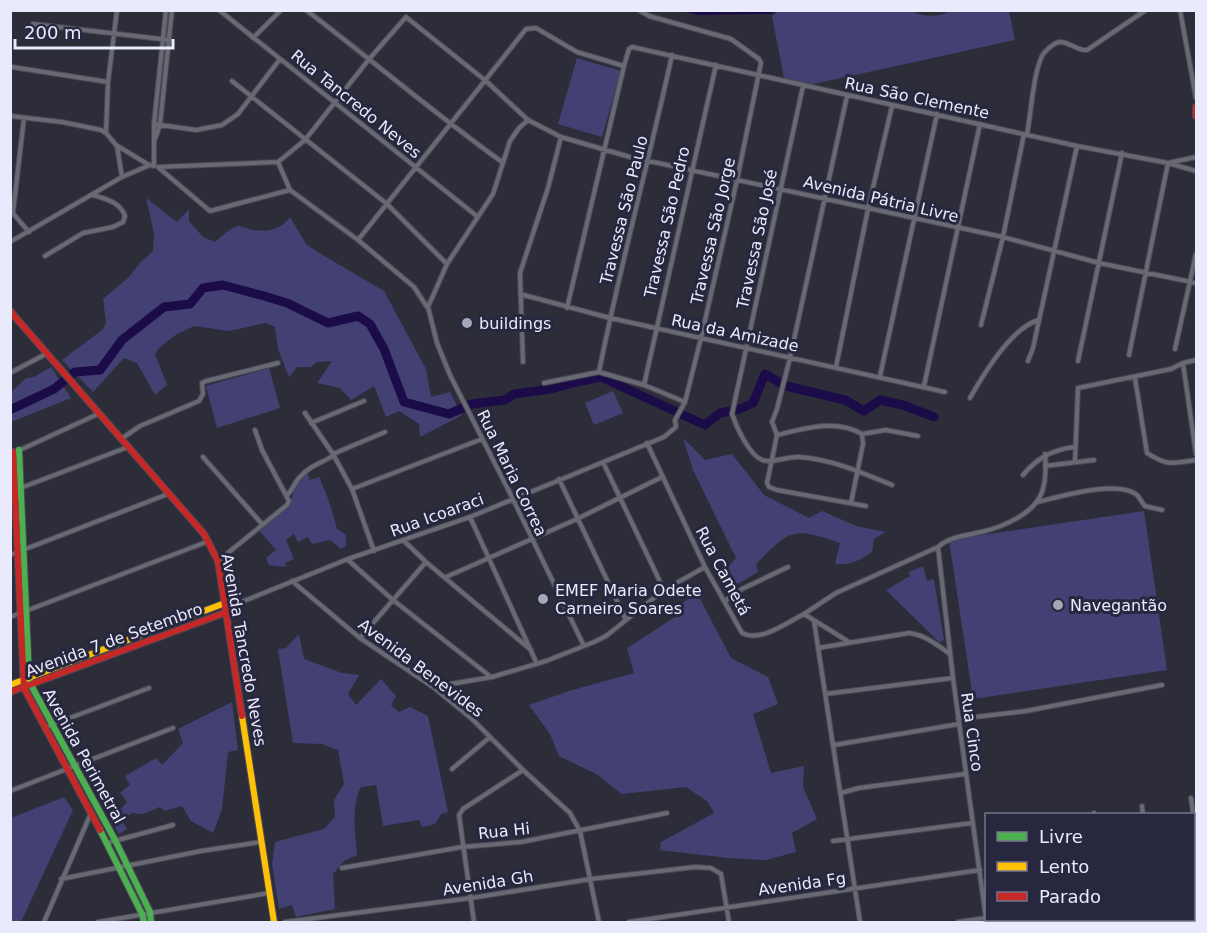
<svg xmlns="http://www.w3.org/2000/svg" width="1207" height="933" font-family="'DejaVu Sans',sans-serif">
	<rect width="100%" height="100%" fill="#2d2d3a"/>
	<path fill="#434073" d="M780,10H910C921,17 940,18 950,11H1009L1015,40L809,85L784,78L772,16Z
		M577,58L621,71L602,137L558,124Z
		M146,198L177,222L189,209V221L203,237L215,242C222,237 230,227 239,226C239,226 247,228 248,229C265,232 279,232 290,217L306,244L316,251L384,291L426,369L431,397L450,392L462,415L420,437L419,424L399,411L386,417L374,386L351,400L340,388L317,383L332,361L317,362L311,367H297L289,377L278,349L275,327L266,323L229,331L194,326L177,334L160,347L155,354L167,385L155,395L137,363L124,358L93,392L62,360L102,330L106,323L103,299L128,278L141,262L153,251L154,233Z
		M51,367L71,398L11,422V392L26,378L34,377Z
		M269,368L280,408L217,428L206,386Z
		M613,391L623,413L594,425L585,403Z
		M683,438L705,460L732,454L764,495L809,518L822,511L856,526L886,532L874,539L872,552C859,561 851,565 835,564L840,543C792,526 790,530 756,564L758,572L726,591L719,577L736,558L693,470Z
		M307,472L310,480L320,477C321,485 325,489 327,496C331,507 334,517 337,529L346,535V546L341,549L330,540L312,544L308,537L298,542L294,534L286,540L294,559L285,563L286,567L269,565L266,558L276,550L259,530L290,504L295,487Z
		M1144,511L1167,670L973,699L949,540Z
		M923,566L927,581L934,579L944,640L939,642L886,590L910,576L909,572Z
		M697,593L731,658L768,677L778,704L753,714L771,773L804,766L803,787L817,819L792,833L796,852L766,860L728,858L660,850L661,842L714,813L708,802L686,787L622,794L596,774L559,756L550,734L529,705L569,691L634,673L627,648L680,614L678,606Z
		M299,634L304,659L342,673L359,675L348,694L356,705L381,679L396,696L391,705L399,712L410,707L428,716L448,812L441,814L435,824L422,827L419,820L383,826L376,785L361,787C351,807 355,833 357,855L344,861L333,874L335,909L296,917L292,905L279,909L272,864L275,842L324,829L335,817L334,800L344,784L338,750L322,744L293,743L278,649L286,648Z
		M232,702L238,750L228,752L222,809L213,833L191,821L182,806L164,811L160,807L143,814L132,813L122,820L127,829L119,834L113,824L117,813L127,802L120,793L130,785L125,776L156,758L162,765L183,743L178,729Z
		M64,797L73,810L21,922H11V818Z"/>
	<path fill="#1b0c49" d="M680,11H777L771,14L699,15Z"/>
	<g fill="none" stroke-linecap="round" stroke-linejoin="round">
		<path stroke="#1b0c49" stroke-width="9" d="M10,410L54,389L75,372L100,370L122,340L164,307L190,304L203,288L223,285L264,296L287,303L328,323L358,316L370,324L384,349L404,402L449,414L472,404L505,400L514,394L551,389L572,383L601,377L705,425L720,413L740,409L753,403L765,374L786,386L845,400L864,411L880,400L903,405L934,417"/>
		<defs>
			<path id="street" d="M219,10L478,217
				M306,10C372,60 435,114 502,162
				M1180,10L1196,98
				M33,24L169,40
				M253,38L281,10
				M12,67L108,82
				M232,81L387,204L447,264
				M803,86L732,414C736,426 749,455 762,460C773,464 787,456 799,457C831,459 863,473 892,485
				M847,96L790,358L777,409L772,422L777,435L767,483L769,487L777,490L866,506
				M10,116L62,122L101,130L106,133L116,145L149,165
				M528,120L519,128L510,141L493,194L447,264L428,307L437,343L450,375L513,499L584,646
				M154,124L196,130L222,125L238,114L280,59
				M106,133L108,82L117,10
				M1027,135C1031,113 1033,75 1042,56C1045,51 1053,43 1060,42C1070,42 1077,51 1087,50L1146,10
				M155,139L160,125L172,10
				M117,146L122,177
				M278,162L290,190L358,240L414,287L427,307
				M154,166V124L166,10
				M158,167L278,162L305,140L370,58L406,17L486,81L528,120L561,137L630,157L1003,237L1099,263L1196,283
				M159,168L210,211L290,190
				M10,210L29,232
				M13,212L24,118
				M358,240L526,29L536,28L577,52L624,66
				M10,242L122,177L150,165L154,166
				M45,256L83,233L113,227L123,222L125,216C120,202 106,199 93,195
				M520,294L610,318L945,392
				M567,308L624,66L629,49L632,47L1077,146L1168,163L1196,157
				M981,325L1003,237L1024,134
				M1175,349L1196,254
				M1129,355L1168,163L1196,171
				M1028,361L1033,348L1077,146
				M1078,361L1122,153
				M523,362L520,273L548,188L561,137
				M1183,363L1196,454
				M836,367L868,209L892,106
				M599,372C620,266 649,161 672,55
				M10,373L46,354
				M880,376L937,114
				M1135,378L1147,453C1169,467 1172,463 1196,460
				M544,383L599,372L644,385L685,402
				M644,385L716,65
				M924,386L980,124
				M970,398C983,375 1012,327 1039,320
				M305,413L333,454L352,489L374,551
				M311,423L364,401
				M862,434L886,430L918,436
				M777,435C806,428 835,419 862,434L863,444L851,503
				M121,439L140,426L199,401L203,394L202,383L206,381L278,363
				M647,443L705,567L742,633C760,643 788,622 804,614L849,642
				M20,450L98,414
				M333,454L385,432
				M203,457L262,524
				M1075,461L1078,388L1171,369L1183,363L1196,360
				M603,462L664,590
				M1045,466L1094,460
				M1023,475C1037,458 1052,450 1074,447
				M559,479L626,620
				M352,489L482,439
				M10,492L128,447
				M287,495C293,490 294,483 299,478C309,466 321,463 333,456
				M1037,502C1059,497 1118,479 1137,495C1140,498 1142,503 1145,506L1162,510
				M470,517L537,664
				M403,540L426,562L531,650
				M938,547L953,678L986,919
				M10,555L168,494
				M348,560L393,600L491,677
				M218,561L287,505L289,501L262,450L255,430
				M446,577L577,519L662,477
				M292,581L360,638L433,687L472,719L523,770L570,813L580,831L599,922
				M725,601L742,589L788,567
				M227,612L234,605L348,559L470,517L664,437L676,427L675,420L685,402L701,338L737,180L761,63L759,59L731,39L649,16L639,10
				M804,614L836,593L938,547C951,536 965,536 981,532C1003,527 1034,514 1042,492C1046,480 1046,466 1045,454
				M10,617L209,541
				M814,621L860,922
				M360,638L426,562
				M818,648L909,633C925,635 936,644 950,654
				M433,687L492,677L546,661L594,642L606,636L664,590L705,567
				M825,694L953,678
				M958,719L1026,711L1162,685
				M46,727L149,688
				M834,745L959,724
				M452,769L490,737
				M10,791L173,728
				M841,793L859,788L965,774
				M1191,798L1196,832
				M1142,806L1143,814
				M1093,814L1094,813
				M833,841L972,823
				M107,843L173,825
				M342,868L462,847L521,842L667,813
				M61,879L201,851L261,842
				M1128,920L1130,922
				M1159,920V922
				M44,922L91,813
				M98,922L269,893
				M285,922L471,898L591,879L695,867L711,868L721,874L729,922
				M474,922L459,815L463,809L523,770
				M629,922L980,870
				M958,922L986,918"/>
			<path id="fast" d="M19,450L29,678L31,685L115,840L150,912L151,922
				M100,830L142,914L144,922"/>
			<path id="slow" d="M10,685L225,603
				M242,716L274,922"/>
			<path id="jam" d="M1196,107V116
				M10,311L204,534L218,561L242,716
				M13,452L24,688L100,830
				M10,692L227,612"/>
		</defs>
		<use href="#street" stroke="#494955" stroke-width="6"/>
		<use href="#fast" stroke="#494955" stroke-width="8"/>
		<use href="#slow" stroke="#494955" stroke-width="8"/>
		<use href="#jam" stroke="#494955" stroke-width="8"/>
		<use href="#street" stroke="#696974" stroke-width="4"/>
		<use href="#fast" stroke="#4caf50" stroke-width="6"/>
		<use href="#slow" stroke="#ffc107" stroke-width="6"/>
		<use href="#jam" stroke="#c62828" stroke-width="6"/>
	</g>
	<g fill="#a7a8b7" stroke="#282740" stroke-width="2">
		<circle cx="467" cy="323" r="6"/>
		<circle cx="543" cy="599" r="6"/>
		<circle cx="1058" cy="605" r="6"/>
	</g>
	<g text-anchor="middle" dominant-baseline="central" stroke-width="6" stroke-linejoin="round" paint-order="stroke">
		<g font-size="16" fill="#e9eafb" stroke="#282740">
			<text transform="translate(917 98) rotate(12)">Rua São Clemente</text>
			<text transform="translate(356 104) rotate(39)">Rua Tancredo Neves</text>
			<text transform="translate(881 199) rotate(13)">Avenida Pátria Livre</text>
			<text transform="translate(624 210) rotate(-76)">Travessa São Paulo</text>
			<text transform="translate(667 222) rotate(-77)">Travessa São Pedro</text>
			<text transform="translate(713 231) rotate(-77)">Travessa São Jorge</text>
			<text transform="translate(757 239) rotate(-78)">Travessa São José</text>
			<text transform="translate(735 333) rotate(12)">Rua da Amizade</text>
			<text transform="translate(512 473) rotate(64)">Rua Maria Correa</text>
			<text transform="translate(437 515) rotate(-20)">Rua Icoaraci</text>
			<text transform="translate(723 571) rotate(62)">Rua Cametá</text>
			<text transform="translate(114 640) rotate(-20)">Avenida 7 de Setembro</text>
			<text transform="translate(244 650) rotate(80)">Avenida Tancredo Neves</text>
			<text transform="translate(421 668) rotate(37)">Avenida Benevides</text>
			<text transform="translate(972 732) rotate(82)">Rua Cinco</text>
			<text transform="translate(84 756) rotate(61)">Avenida Perimetral</text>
			<text transform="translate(504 831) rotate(-6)">Rua Hi</text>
			<text transform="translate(488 883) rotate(-9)">Avenida Gh</text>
			<text transform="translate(802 884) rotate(-8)">Avenida Fg</text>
		</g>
		<g font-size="16" fill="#e9eafb" stroke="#282740" text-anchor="start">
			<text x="479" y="323">buildings</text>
			<text x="555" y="590">EMEF Maria Odete<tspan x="555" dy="18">Carneiro Soares</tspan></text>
			<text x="1070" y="605">Navegantão</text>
		</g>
	</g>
	<rect width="1207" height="933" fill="none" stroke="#e9eafb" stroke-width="24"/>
	<rect x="985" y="813" width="210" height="108" fill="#282740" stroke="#75758b" stroke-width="1.5"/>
	<rect x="997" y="832" width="30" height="9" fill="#4caf50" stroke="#75758b" stroke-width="1.5"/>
	<text x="1039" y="843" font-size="18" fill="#e9eafb">Livre</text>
	<rect x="997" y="862" width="30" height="9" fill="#ffc107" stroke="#75758b" stroke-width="1.5"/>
	<text x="1039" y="873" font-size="18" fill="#e9eafb">Lento</text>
	<rect x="997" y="892" width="30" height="9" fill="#c62828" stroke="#75758b" stroke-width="1.5"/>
	<text x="1039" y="903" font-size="18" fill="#e9eafb">Parado</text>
	<path d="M15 39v9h158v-9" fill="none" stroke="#e9eafb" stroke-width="3"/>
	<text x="24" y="39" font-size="18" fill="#e9eafb" stroke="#282740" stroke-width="4.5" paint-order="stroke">200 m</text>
</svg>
